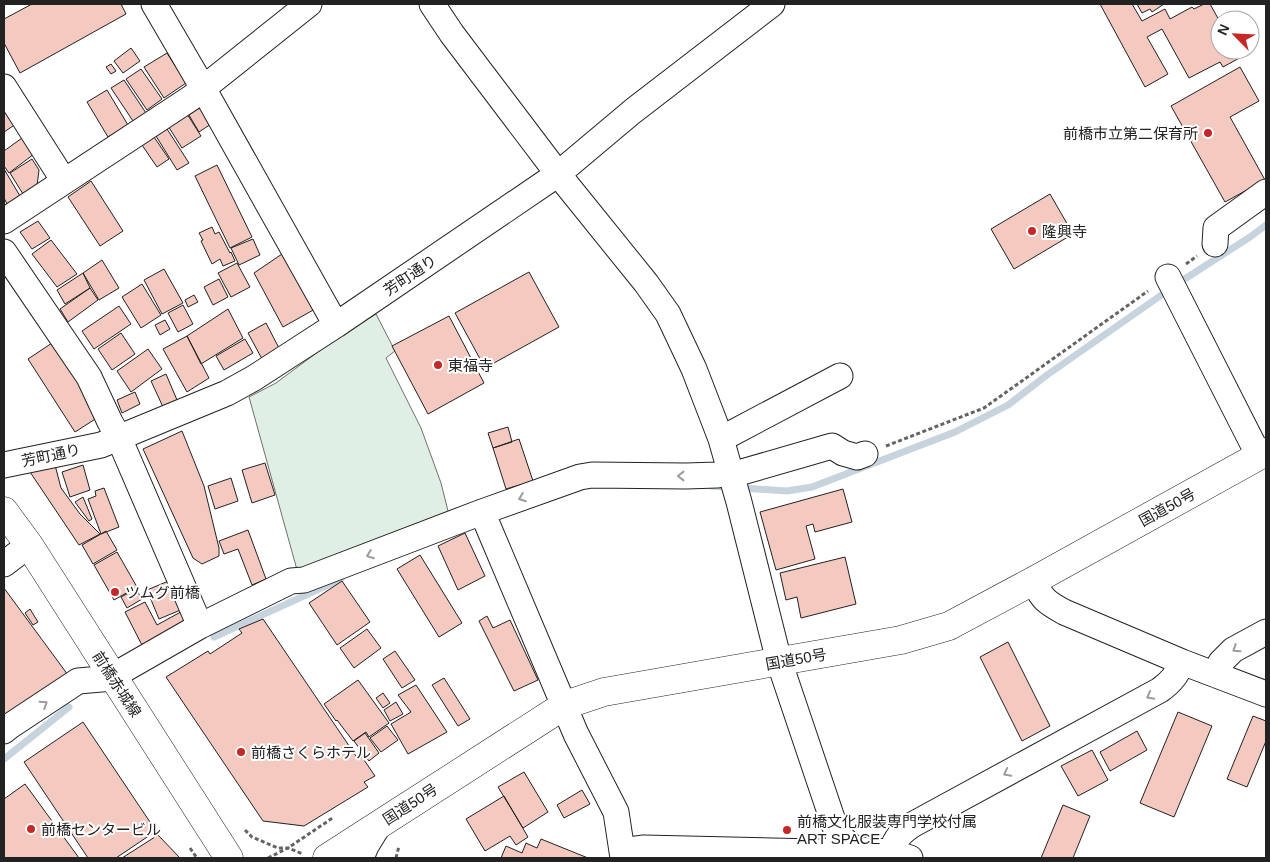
<svg xmlns="http://www.w3.org/2000/svg" width="1270" height="862" font-family="Helvetica,'Noto Sans JP',sans-serif">
	<rect width="100%" height="100%" fill="#fff"/>
	<path fill="#e0efe3" stroke="#6f6f6f" d="M376,314L395,351L386,358L421,428L441,483L450,519L299,577L249,397L276,383L338,337Z"/>
	<g fill="none" stroke-linecap="round" stroke-linejoin="round">
		<path stroke="#c7d3dd" stroke-width="7" d="M711,486L787,491L812,487L955,432L1008,405L1047,375L1180,282L1250,237L1266,225
			M214,637L341,579
			M4,759L69,707"/>
	</g>
	<path fill="#f3c9c0" stroke="#222" d="M32,4H121L126,14L20,73L4,43V19Z
		M1100,4H1132L1142,21L1165,9L1170,19L1192,7L1194,9L1204,4H1210L1220,22V26L1218,27L1220,30V50H1230L1231,52L1234,50H1242L1245,55L1223,67L1220,62L1189,78L1162,29L1147,37L1168,74L1145,87Z
		M1137,4H1164L1152,12L1150,9L1142,13Z
		M131,48L140,61L123,73L114,61Z
		M167,53L186,83L164,98L144,67Z
		M111,64L116,71L111,74L106,67Z
		M1240,67L1259,101L1230,117L1265,180L1225,202L1171,106Z
		M141,69L162,99L147,110L126,79Z
		M124,80L146,113L133,121L111,88Z
		M107,90L128,125L108,137L87,102Z
		M4,106L16,124L4,132Z
		M201,107L211,124L199,132L189,115Z
		M187,114L201,136L182,148L168,126Z
		M167,129L189,163L177,170L156,136Z
		M154,137L169,159L157,167L142,145Z
		M22,138L34,154L9,173L4,166V151Z
		M32,159L39,170L37,186L23,194L10,173Z
		M217,165L252,237L230,248L195,176Z
		M4,169L20,196L7,204L4,198Z
		M91,181L123,231L100,246L68,197Z
		M1050,194L1073,234L1014,269L991,229Z
		M38,221L50,238L32,249L20,232Z
		M212,227L215,234L219,232L230,253L231,252L235,261L223,266L220,259L212,264L201,241L203,240L199,233Z
		M253,239L260,255L239,265L231,248Z
		M51,240L77,274L57,287L32,254Z
		M282,254L315,309L283,327L254,273Z
		M102,260L119,288L99,300L83,273Z
		M237,263L250,287L231,297L218,273Z
		M164,269L183,303L162,314L144,280Z
		M529,272L559,327L485,368L455,313Z
		M83,273L90,288L65,304L57,290Z
		M219,279L228,297L213,305L204,287Z
		M142,284L161,315L141,328L122,297Z
		M90,288L98,300L68,322L60,309Z
		M194,295L198,302L188,307L185,300Z
		M183,305L193,324L178,332L168,313Z
		M119,306L131,324L94,349L82,331Z
		M228,309L243,338L201,364L187,336Z
		M449,316L484,383L428,414L392,346Z
		M165,320L170,329L160,335L155,325Z
		M266,323L280,350L262,359L248,333Z
		M121,333L135,354L112,370L98,349Z
		M187,336L209,378L187,392L163,349Z
		M245,339L253,353L224,370L216,356Z
		M52,343L100,416L75,432L28,359Z
		M148,349L162,369L131,392L117,371Z
		M166,374L177,400L163,407L151,381Z
		M135,392L140,404L122,413L117,400Z
		M508,427L512,442L493,448L488,433Z
		M182,431L204,486L219,548V556L202,564L193,558L143,449Z
		M519,439L533,481L506,489L493,448Z
		M265,463L275,495L252,503L242,470Z
		M55,465L61,488L80,514L100,534L79,545L30,472Z
		M83,465L90,490L70,497L62,472Z
		M231,478L238,501L215,509L208,486Z
		M104,488L119,527L101,534L88,499L96,496L95,491Z
		M843,489L852,522L815,532L813,524L806,526L815,559L776,570L760,512Z
		M83,497L92,519L89,521L75,502Z
		M248,530L266,579L252,585L238,549L224,554L219,541Z
		M106,531L117,550L93,564L82,545Z
		M465,533L485,576L458,590L438,546Z
		M117,552L137,587L114,600L94,565Z
		M420,555L462,623L439,637L397,569Z
		M845,557L856,604L801,618L797,597L786,600L780,573Z
		M178,577L190,606L159,619L147,590Z
		M342,581L370,622L337,645L309,603Z
		M4,588L68,675L4,723Z
		M136,589L142,599L127,608L121,597Z
		M145,602L157,625L188,608L195,622L144,649L125,612Z
		M30,609L38,622L33,625L25,613Z
		M487,616L493,628L510,620L538,680L514,691L479,621Z
		M263,619L358,759L362,757L375,776L364,782L368,787L304,826L263,821L166,677L208,651L210,654L242,633L239,629Z
		M367,629L381,648L354,668L340,648Z
		M1008,642L1050,726L1022,741L980,657Z
		M395,651L415,680L402,688L383,659Z
		M444,678L470,719L458,726L432,685Z
		M358,680L389,723L369,737L366,732L353,741L337,720L336,721L324,704Z
		M416,685L447,732L408,754L391,724L411,712L398,695Z
		M383,693L390,703L383,708L376,698Z
		M396,702L403,714L390,721L384,710Z
		M1178,712L1212,726L1174,817L1140,803Z
		M1253,716L1266,721V741L1247,787L1227,779Z
		M83,722L156,831L116,858H88L24,762Z
		M387,726L398,740L381,752L370,738Z
		M1137,731L1147,750L1110,771L1100,752Z
		M365,733L379,753L369,761L354,741Z
		M1092,750L1108,780L1078,796L1061,766Z
		M524,772L548,812L523,828L498,787Z
		M25,784L79,858H4V799Z
		M582,790L590,804L564,818L557,805Z
		M504,796L528,837L516,845L510,836L485,851L466,819Z
		M1063,805L1090,816L1073,858H1041Z
		M158,835L180,858H122Z
		M541,839L588,858H501L506,846L522,853L526,843L537,848Z"/>
	<g fill="none" stroke-linecap="round" stroke-linejoin="round">
		<defs>
			<path id="minor" d="M154,4L203,88L336,325
				M432,4L452,34L558,174L646,283L668,314L694,369L721,439L739,502L779,661L837,833L855,850L860,858
				M4,87L64,181
				M4,221L191,98L309,4
				M1215,244L1216,228L1266,192
				M4,252L89,377L110,422L119,438L200,626
				M1168,277L1259,456
				M721,439L840,376
				M4,465L101,445L227,393L254,378L336,325L558,174L633,111L772,4
				M482,512L576,734L616,812L623,858
				M4,564L29,545
				M1033,581C1043,600 1046,602 1064,612L1182,662L1266,694
				M1214,674L1221,662L1233,650L1266,632
				M4,731L10,726L78,681L113,678L125,669L200,626L291,581L304,580L482,512L580,477L592,475L686,476L717,475L730,472H742L832,446L843,453L857,457L865,454
				M622,851L644,848L816,852L855,850L891,852L910,858
				M891,852C896,838 900,833 912,825L1160,690C1171,682 1177,675 1182,662
				M361,858L366,846L380,823"/>
			<path id="major" d="M4,511L29,545L229,858"/>
			<path id="highway" d="M327,858L565,705L604,692L901,640L949,626L1033,581L1266,452"/>
		</defs>
		<use href="#minor" stroke="#222" stroke-width="27"/>
		<use href="#major" stroke="#222" stroke-width="29"/>
		<use href="#highway" stroke="#222" stroke-width="29"/>
		<path stroke="#646464" stroke-width="3" stroke-dasharray="4 2.5" stroke-linecap="butt" d="M1186,264L1197,256
			M886,446L984,408L1148,291
			M245,830L252,837L278,848H288L303,854
			M190,848L197,858
			M268,858L288,848L334,817
			M396,858L399,846"/>
		<use href="#minor" stroke="#fff" stroke-width="25"/>
		<use href="#major" stroke="#fff" stroke-width="28"/>
		<use href="#highway" stroke="#fff" stroke-width="28"/>
	</g>
	<defs><path id="oneway-chevron" d="M-2-3.5L2.5 0L-2 3.5" fill="none" stroke-width="1.6" stroke-linecap="round" stroke-linejoin="round" transform="scale(1.25)"/></defs>
	<g stroke="#9c9c9c">
		<use href="#oneway-chevron" transform="translate(681 476) rotate(180)"/>
		<use href="#oneway-chevron" transform="translate(522 498) rotate(160)"/>
		<use href="#oneway-chevron" transform="translate(370 555) rotate(159)"/>
		<use href="#oneway-chevron" transform="translate(1236 649) rotate(147)"/>
		<use href="#oneway-chevron" transform="translate(1150 696) rotate(152)"/>
		<use href="#oneway-chevron" transform="translate(44 704) rotate(-33)"/>
		<use href="#oneway-chevron" transform="translate(1007 773) rotate(152)"/>
	</g>
	<g fill="#c62828" stroke="#fff" stroke-width="2">
		<circle cx="1208" cy="133" r="5"/>
		<circle cx="1032" cy="231" r="5"/>
		<circle cx="438" cy="365" r="5"/>
		<circle cx="115" cy="592" r="5"/>
		<circle cx="241" cy="752" r="5"/>
		<circle cx="31" cy="829" r="5"/>
		<circle cx="787" cy="830" r="5"/>
	</g>
	<g text-anchor="middle" dominant-baseline="central" stroke-width="4" stroke-linejoin="round" paint-order="stroke">
		<g font-size="15" fill="#222" stroke="#fff" text-anchor="start">
			<text x="1198" y="133" text-anchor="end">前橋市立第二保育所</text>
			<text x="1042" y="231">隆興寺</text>
			<text x="448" y="365">東福寺</text>
			<text x="125" y="592">ツムグ前橋</text>
			<text x="251" y="752">前橋さくらホテル</text>
			<text x="797" y="821">前橋文化服装専門学校付属<tspan x="797" dy="17">ART SPACE</tspan></text>
			<text x="41" y="829">前橋センタービル</text>
		</g>
		<g font-size="15" fill="#222" stroke="#fff">
			<text transform="translate(410 275) rotate(-34)">芳町通り</text>
			<text transform="translate(51 455) rotate(-12)">芳町通り</text>
			<text transform="translate(1167 507) rotate(-29)">国道50号</text>
			<text transform="translate(796 659) rotate(-10)">国道50号</text>
			<text transform="translate(117 684) rotate(57)">前橋赤城線</text>
			<text transform="translate(410 804) rotate(-33)">国道50号</text>
		</g>
	</g>
	<rect width="1270" height="862" fill="none" stroke="#222222" stroke-width="10"/>
	<g transform="translate(1235 35) rotate(294)"><circle r="24" fill="#ffffff" stroke="#a7a7a7"/>
	<path d="M0-4L9 19L0 12L-9 19Z" fill="#c62828"/>
	<text y="-8" font-size="14" font-weight="bold" text-anchor="middle" fill="#222222">N</text>
	</g>
</svg>
